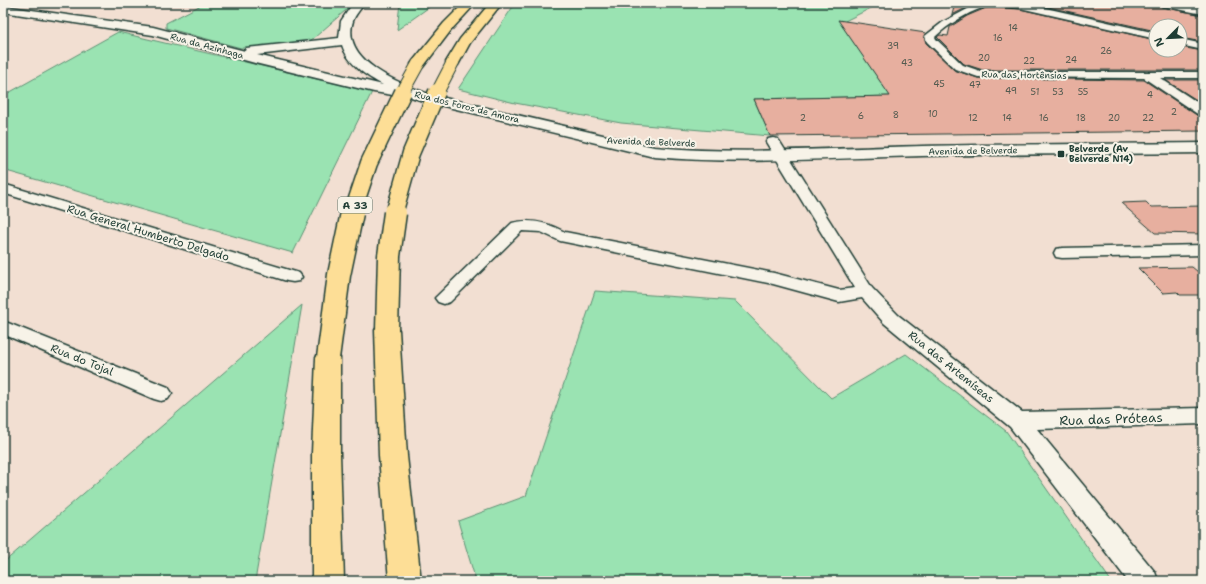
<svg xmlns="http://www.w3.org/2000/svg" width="1206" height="584" font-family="'Shantell Sans',sans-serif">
	<rect width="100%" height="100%" fill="#f2dfd2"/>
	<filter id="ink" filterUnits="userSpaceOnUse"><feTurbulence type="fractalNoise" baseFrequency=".025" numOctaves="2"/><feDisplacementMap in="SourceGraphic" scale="8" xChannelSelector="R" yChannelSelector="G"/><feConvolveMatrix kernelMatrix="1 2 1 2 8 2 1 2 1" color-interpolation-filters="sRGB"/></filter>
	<g filter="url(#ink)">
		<path fill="#9ae3b2" stroke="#5c9073" d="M205,3H354L314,38L306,43L288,48H241L166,28V23Z
			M400,3H435L397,30Z
			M519,3H881L845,21L941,95L754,99L770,136L621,123L515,103L458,89L512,8Z
			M118,32L372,92L293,253L3,170V96Z
			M595,291L735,301L831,398L906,354L1006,431L1111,581H476L458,521L526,496Z
			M302,305L255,581H3V563Z"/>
		<path fill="#e7af9f" stroke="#1f3d34" d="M955,3H976L952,15Z
			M1030,3H1156L1162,7L1203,15V42L1180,38V26H1156V31Z
			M986,8H1003L1020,9L1156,40V50H1180V47L1203,51V70H983L964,64L937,37L940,35L948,36L950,27L967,16Z
			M838,20L926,33L924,36L926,43L954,70L978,78L1144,80L1198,116L1203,117V131L770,136L754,99L890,96Z
			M1165,80H1203V104Z
			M1146,202L1151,207L1203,206V234L1155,233L1121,203Z
			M1192,267L1203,276V295H1180L1177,292L1163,293L1138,268Z"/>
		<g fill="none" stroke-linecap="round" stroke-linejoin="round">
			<defs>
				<path id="street" d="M979,3H1023L1156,33V39L1020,8C1009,6 997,5 986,7C971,10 946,26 935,37L936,39L963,65L983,72H1203V78H1160L1203,106V116L1199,115L1144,78L978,77L955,69L927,42L925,36L943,22Z
					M1157,3H1176L1203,8V14L1162,6Z
					M1180,39L1203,44V50L1180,45Z
					M773,138L778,139L780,142L872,288L898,315L1022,412L1203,408V424L1037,429L1155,572L1158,581H1128L1010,427L884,323L862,298L839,302L773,284L560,241L541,232L522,231L450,302L444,304L438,302L435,298L512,223C531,218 548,223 565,232L774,273L839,290L855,288L766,142L768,139Z
					M3,184L299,273L302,277L299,281L293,282L287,281L3,193Z
					M1203,245V255L1062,258L1056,257L1054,253L1056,249L1062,248Z
					M3,321L168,387L172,393L168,399L161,401L154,399L3,334Z"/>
				<path id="secondary" d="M353,3H365C361,8 355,15 353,21C340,62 403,85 432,95L654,147C743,155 833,148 922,146C1016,144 1109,144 1203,143V153C1109,154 1016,154 922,156C833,158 743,165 654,157L423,101L399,93L393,95L374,92L255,63L153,35L3,12V6L153,27L245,51L246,48L339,38L341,21ZM342,45C348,64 366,76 383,85L257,55Z"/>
				<path id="highway" d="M464,3H476L452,29L423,67H413L411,64L413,61L444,23Z
					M490,3H502L470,43L458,65H448L446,62L460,39Z
					M387,322L395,324L399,330L407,456L421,581H389L379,456L375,330L379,324Z
					M328,349L337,352L340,358V453L344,581H312V453L316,358L319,352Z"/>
			</defs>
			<use href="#street" stroke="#1f3d34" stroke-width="3"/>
			<use href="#secondary" stroke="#1f3d34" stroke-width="3"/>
			<use href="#highway" stroke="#1f3d34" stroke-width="3"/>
			<use href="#street" fill="#f7f3e8" fill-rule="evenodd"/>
			<use href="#secondary" fill="#f7f3e8" fill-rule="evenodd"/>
			<use href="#highway" fill="#fdde96" fill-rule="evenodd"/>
			<defs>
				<path id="highway-bridge-far2" d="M402,93L418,64
					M437,93L453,62"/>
				<path id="highway-bridge-far1" d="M352,214L369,163L403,92
					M394,214L411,153L437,92"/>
				<path id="highway-bridge" d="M387,330L389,256L395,213
					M328,358L339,275L352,213"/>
			</defs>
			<use href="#highway-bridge-far2" stroke="#1f3d34" stroke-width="14" stroke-linecap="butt"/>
			<use href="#highway-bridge-far1" stroke="#1f3d34" stroke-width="19" stroke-linecap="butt"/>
			<use href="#highway-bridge" stroke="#1f3d34" stroke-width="25" stroke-linecap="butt"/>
			<use href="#highway-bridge-far2" stroke="#fdde96" stroke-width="12"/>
			<use href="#highway-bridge-far1" stroke="#fdde96" stroke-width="16"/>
			<use href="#highway-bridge" stroke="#fdde96" stroke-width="22"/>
		</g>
	</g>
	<rect fill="#1f3d34" stroke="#f7f3e8" stroke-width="1.5" x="1057" y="150" width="8" height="8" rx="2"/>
	<g text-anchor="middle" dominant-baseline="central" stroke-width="4" stroke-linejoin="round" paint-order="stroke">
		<g font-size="9" fill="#515a4f">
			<text x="1013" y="28">14</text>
			<text x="998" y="38">16</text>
			<text x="893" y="46">39</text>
			<text x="1106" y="51">26</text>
			<text x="984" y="58">20</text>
			<text x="1071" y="60">24</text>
			<text x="1029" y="61">22</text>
			<text x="907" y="63">43</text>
			<text x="939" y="84">45</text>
			<text x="975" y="85">47</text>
			<text x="1011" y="91">49</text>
			<text x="1035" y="92">51</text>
			<text x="1058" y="92">53</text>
			<text x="1083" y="92">55</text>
			<text x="1150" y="95">4</text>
			<text x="1174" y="112">2</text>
			<text x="933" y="114">10</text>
			<text x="896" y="115">8</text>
			<text x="861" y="116">6</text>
			<text x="803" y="118">2</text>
			<text x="973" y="118">12</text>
			<text x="1007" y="118">14</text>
			<text x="1044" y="118">16</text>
			<text x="1081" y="118">18</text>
			<text x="1114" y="118">20</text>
			<text x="1148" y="118">22</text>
		</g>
		<g font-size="9" fill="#1f3d34" stroke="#f7f3e8">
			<text transform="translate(207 46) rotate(15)">Rua da Azinhaga</text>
			<text transform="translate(1024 75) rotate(1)">Rua das Hortênsias</text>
			<text transform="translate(467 107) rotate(14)">Rua dos Foros de Amora</text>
			<text transform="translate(651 142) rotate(2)">Avenida de Belverde</text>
			<text transform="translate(973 151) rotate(-1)">Avenida de Belverde</text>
		</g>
		<g font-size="9" font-weight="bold" fill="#1f3d34" stroke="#f7f3e8" text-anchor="start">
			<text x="1069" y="149">Belverde (Av<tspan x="1069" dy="10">Belverde N14)</tspan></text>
		</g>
		<rect fill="#f7f3e8" stroke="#60746a" stroke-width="1" x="338" y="197" width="34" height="16" rx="3"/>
		<g font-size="10" font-weight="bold" fill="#1f3d34">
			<text x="355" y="205">A 33</text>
		</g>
		<g font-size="11" fill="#1f3d34" stroke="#f7f3e8">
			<text transform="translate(148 233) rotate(17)">Rua General Humberto Delgado</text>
			<text transform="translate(82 360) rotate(22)">Rua do Tojal</text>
			<text transform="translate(951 367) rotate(39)">Rua das Artemíseas</text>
		</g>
		<g font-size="13" fill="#1f3d34" stroke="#f7f3e8">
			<text transform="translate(1111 419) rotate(-2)">Rua das Próteas</text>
		</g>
	</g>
	<rect width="1206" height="584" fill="none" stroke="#f7f3e8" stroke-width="16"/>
	<rect x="8" y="8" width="1190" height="568" fill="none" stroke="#1f3d34" stroke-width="1.5" filter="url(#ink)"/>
	<g transform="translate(1168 38) rotate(246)"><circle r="19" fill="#f7f3e8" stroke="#a1aaa0"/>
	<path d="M0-3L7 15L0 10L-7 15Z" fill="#1f3d34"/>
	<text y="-6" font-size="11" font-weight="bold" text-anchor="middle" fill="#1f3d34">N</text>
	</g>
</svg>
